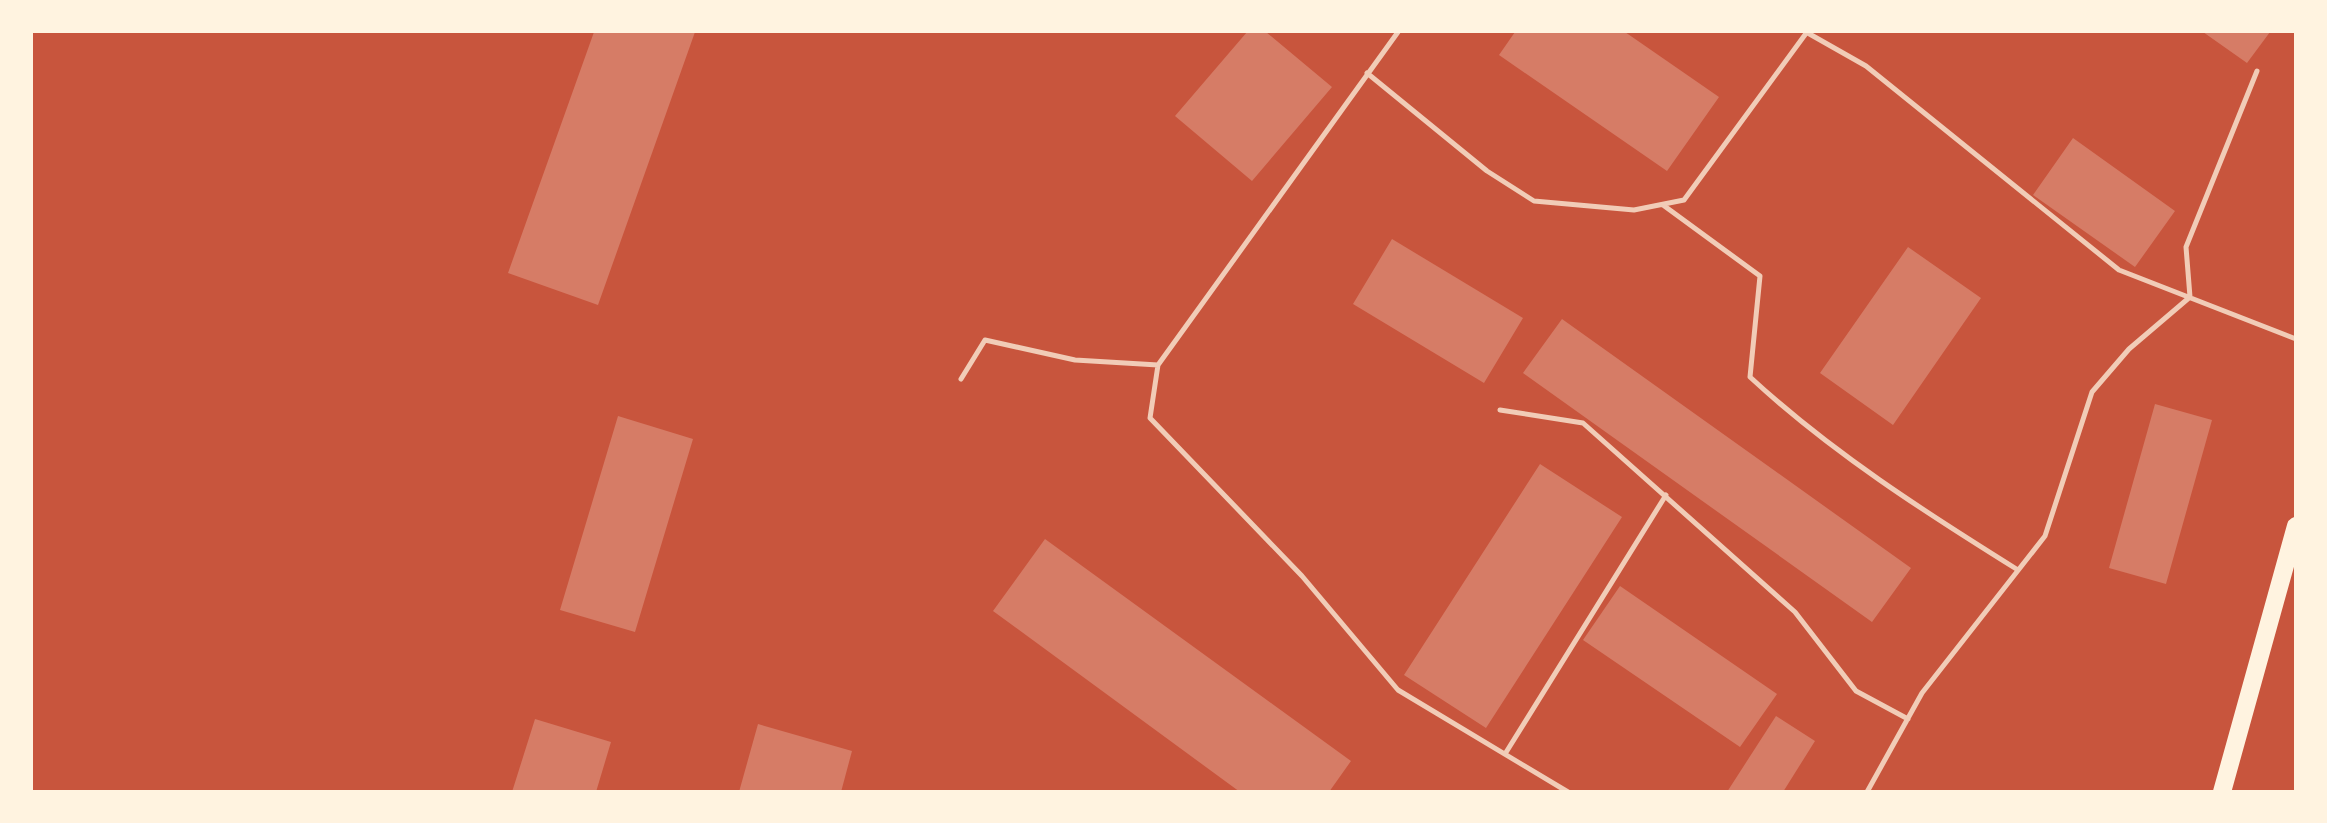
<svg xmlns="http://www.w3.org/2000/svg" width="2327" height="823" font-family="Inter,sans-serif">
	<rect width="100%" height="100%" fill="#c8553d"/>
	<path fill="#d67c66" d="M594,32H695L598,305L508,273Z
		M1247,32H1266L1332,87L1252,181L1175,116Z
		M1515,32H1625L1719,97L1667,171L1499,55Z
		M2203,32H2270L2247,63Z
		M2073,138L2175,211L2135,267L2033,195Z
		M1392,239L1523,318L1484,383L1353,304Z
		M1908,247L1981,298L1893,425L1820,373Z
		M1562,319L1911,568L1872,622L1523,373Z
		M2155,404L2212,420L2166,584L2109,568Z
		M618,416L693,439L635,632L560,610Z
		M1540,464L1622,517L1486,728L1404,675Z
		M1045,539L1351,761L1329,792H1240L993,611Z
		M1620,586L1777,694L1740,747L1583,640Z
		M1776,716L1815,741L1783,792H1727Z
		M535,719L611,742L596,792H512Z
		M758,724L852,751L841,792H739Z"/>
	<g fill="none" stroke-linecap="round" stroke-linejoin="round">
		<path stroke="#f1ccb7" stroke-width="5" d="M1398,32L1158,365L1150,418L1302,576L1398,690L1568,792
			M1806,32L1866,66L2119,270L2296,339
			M1367,73L1487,171L1534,201L1634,210L1684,200L1807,32
			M1663,205L1760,276L1750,377C1831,452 1925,512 2018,570
			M961,379L985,340L1075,360L1158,365
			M1500,410L1583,423L1795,612L1856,691L1908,719
			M1505,754L1666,495
			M1867,792L1922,693L2045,536L2092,392L2129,349L2190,297L2186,247L2257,71"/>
		<path stroke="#fff3e0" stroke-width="18" d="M2222,792L2296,526"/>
	</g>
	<rect width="2327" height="823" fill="none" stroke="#fff3e0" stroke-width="66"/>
</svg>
